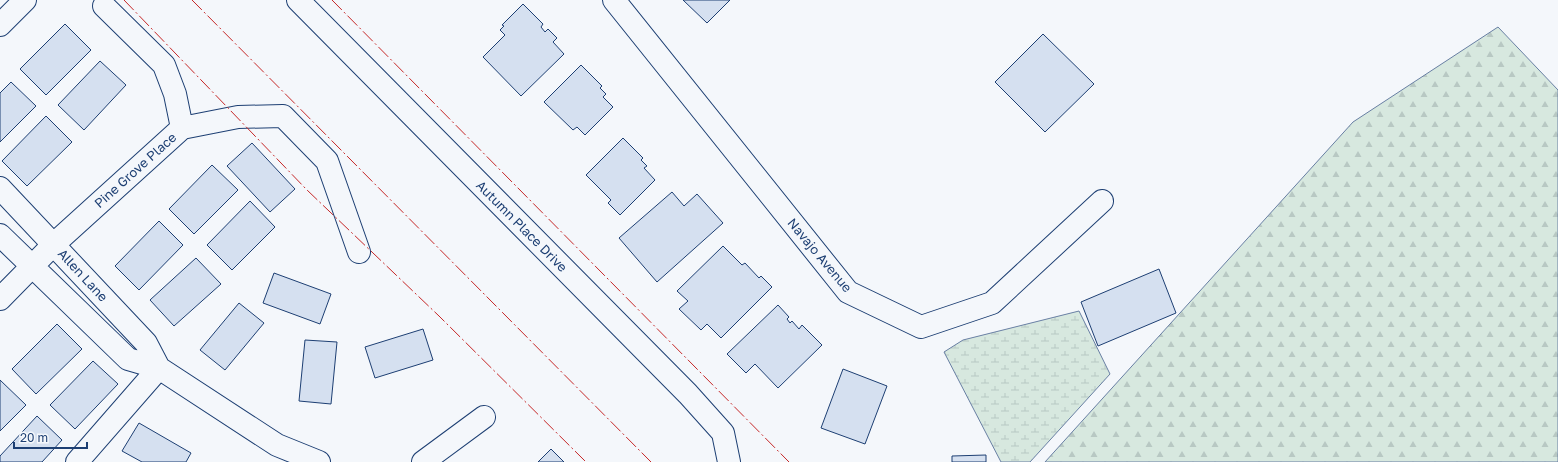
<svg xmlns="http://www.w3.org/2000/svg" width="1558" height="462" font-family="'Golos Text',sans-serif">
	<defs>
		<pattern id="forest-firs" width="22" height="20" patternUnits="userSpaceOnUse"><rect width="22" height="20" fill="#d7e8df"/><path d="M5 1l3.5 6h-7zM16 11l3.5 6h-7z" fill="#b8c8c3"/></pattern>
		<pattern id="wetland-marsh" width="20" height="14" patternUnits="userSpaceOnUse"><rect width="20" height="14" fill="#d7e8df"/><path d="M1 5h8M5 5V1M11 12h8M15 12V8" fill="none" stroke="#b8c8c3"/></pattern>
	</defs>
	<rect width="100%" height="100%" fill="#f4f7fb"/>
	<path fill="url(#forest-firs)" stroke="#687fa3" d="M1498,27L1558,90V462H1045L1353,122Z"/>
	<path fill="url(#wetland-marsh)" stroke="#687fa3" d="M1079,311L1110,374L1030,462H1001L944,352L963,340Z"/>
	<path fill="#d5e0f0" stroke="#1d3f73" d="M683,0H730L707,23Z
		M523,4L543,24L541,27L545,32L548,29L557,38L553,42L564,54L521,96L483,57L505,35L500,30L504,26L502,25Z
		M65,24L91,50L46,95L20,69Z
		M1043,34L1094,84L1045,132L995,82Z
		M100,61L126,85L84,130L58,105Z
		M581,65L602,86L600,88L606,94L603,97L613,107L585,135L577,127L573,130L544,102Z
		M11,82L36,106L0,142V93Z
		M46,116L72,142L27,186L2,161Z
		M623,138L643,158L641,160L647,166L644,168L655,180L620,215L608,203L611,200L586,175Z
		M252,143L295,189L270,212L227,166Z
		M212,165L238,190L194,234L169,209Z
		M672,192L684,206L697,194L723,223L657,282L619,238Z
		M250,201L275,227L232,270L207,245Z
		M159,221L183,245L139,290L115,266Z
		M723,246L742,265L745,263L759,278L761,276L772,287L721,338L707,324L701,330L679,309L688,301L677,291Z
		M196,258L221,284L174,326L150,300Z
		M1159,269L1176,313L1098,346L1081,302Z
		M274,273L331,294L320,324L263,303Z
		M239,303L264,323L225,370L200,350Z
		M778,305L789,317L787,319L790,323L792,321L799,329L802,325L822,345L778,388L755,364L746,373L727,354Z
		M57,324L82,349L36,394L12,369Z
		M423,329L433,360L375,378L365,347Z
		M305,340L337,342L331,404L299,401Z
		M93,361L118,384L75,429L50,405Z
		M843,369L887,386L865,444L821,428Z
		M0,380L26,405L0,431Z
		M37,416L62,440L42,462H0V456Z
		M139,423L191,453L186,462H142L122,451Z
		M551,449L564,462H538Z
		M986,455V462H952V456Z"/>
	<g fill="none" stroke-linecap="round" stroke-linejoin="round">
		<defs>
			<path id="minor" d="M298,0L688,394L723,433L729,462
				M614,0L848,292L921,327L992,303L1102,201
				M104,6L164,65L175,94L182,128
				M0,25L25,0
				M182,128L238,117L283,116L327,161L359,252
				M0,188L146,343L159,368
				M0,235L128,359L159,368L277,445L319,462
				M0,299L54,244L182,128
				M77,462L159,368
				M423,462L484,417"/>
		</defs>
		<use href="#minor" stroke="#1d3f73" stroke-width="24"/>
		<use href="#minor" stroke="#f4f7fb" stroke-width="22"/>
		<path stroke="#c62828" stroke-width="1" stroke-dasharray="14 3 2 3" stroke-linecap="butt" d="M124,0L307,190L439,316L586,462
			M192,0L651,462
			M332,0L789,462"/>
	</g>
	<g text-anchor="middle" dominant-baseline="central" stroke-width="3" stroke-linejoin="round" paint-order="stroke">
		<g font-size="13" fill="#1d3f73" stroke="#f4f7fb">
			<text transform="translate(135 170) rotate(-42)">Pine Grove Place</text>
			<text transform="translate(522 226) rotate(45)">Autumn Place Drive</text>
			<text transform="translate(820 255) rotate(50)">Navajo Avenue</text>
			<text transform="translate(83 275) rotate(47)">Allen Lane</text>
		</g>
	</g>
	<path d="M14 442v6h73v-6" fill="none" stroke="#1d3f73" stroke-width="2"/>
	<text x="20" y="442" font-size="12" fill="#1d3f73" stroke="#f4f7fb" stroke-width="3" paint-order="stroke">20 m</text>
</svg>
